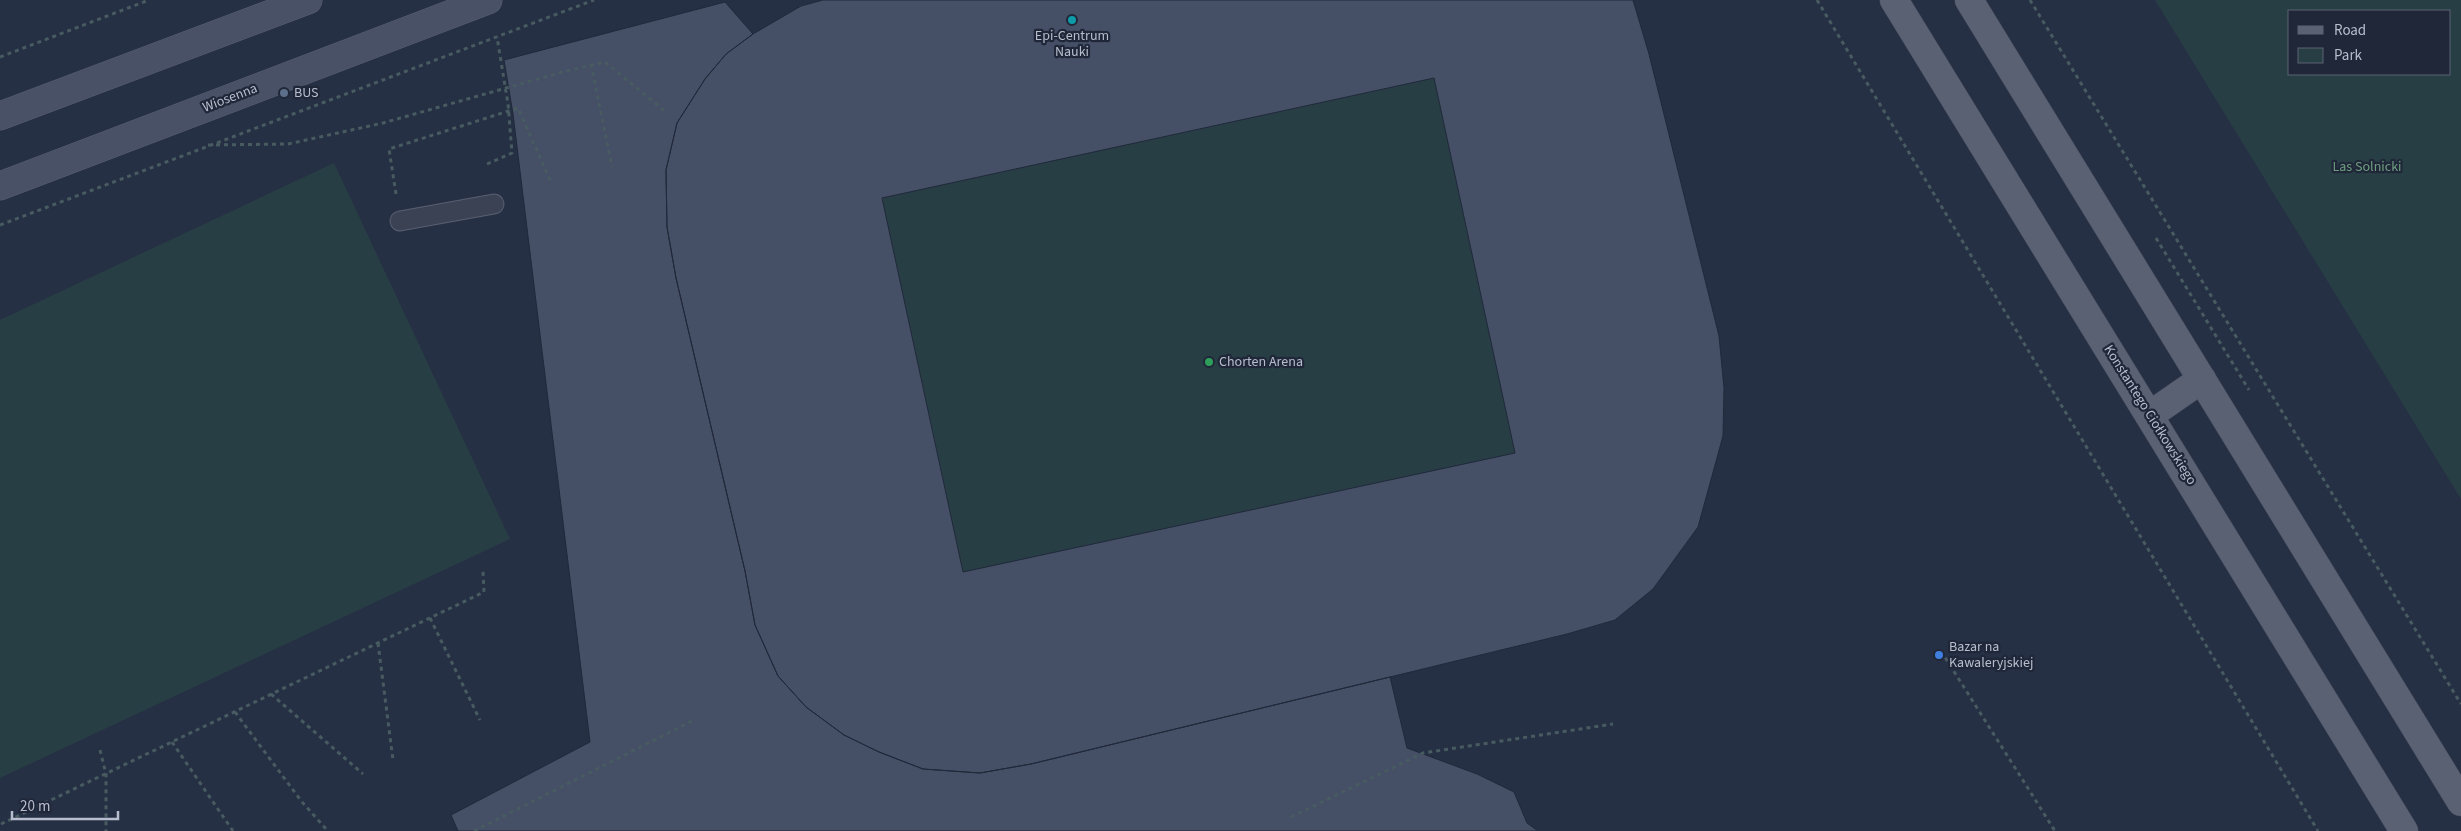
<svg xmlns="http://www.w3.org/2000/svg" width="2461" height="831" font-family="'Source Sans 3',sans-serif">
	<rect width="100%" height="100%" fill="#263044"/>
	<path fill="#283e45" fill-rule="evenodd" d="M823,0H1633L1649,54L1719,336L1724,388L1723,436L1698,527L1653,589L1615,620L1567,634L1031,764L753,34L801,6Z
		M2155,0H2461V499ZM2290,11H2450V74H2290Z
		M334,163L510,539L0,778V320Z"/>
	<path fill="#454f66" stroke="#21293b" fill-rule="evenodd" d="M823,0H1633L1649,54L1719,336L1724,388L1723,436L1698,527L1653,589L1615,620L1567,634L1390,677L1031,764L980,773L923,769L879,752L844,735L806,707L778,676L755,625L745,571L676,278L667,227L666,170L677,123L705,79L726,54L753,34L801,6ZM1434,78L1515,453L963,572L882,198Z
		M725,2L753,34L726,54L705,79L677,123L666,170L667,227L676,278L745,571L755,625L778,676L806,707L844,735L879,752L923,769L980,773L1031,764L1390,677L1407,748L1477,774L1514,792L1527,823L1538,831H458L451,815L590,742L513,114L504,60Z"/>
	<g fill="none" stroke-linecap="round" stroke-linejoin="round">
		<defs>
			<path id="service" d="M400,221L494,204"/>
			<path id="secondary" d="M0,116L308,0
				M0,186L488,0"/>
			<path id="primary" d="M1894,0L2404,831
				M1969,0L2461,802
				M2150,415L2202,379"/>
		</defs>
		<use href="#service" stroke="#596071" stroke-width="21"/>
		<use href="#secondary" stroke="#596071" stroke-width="29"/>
		<use href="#primary" stroke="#444b5d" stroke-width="29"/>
		<path stroke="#475b61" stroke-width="3" stroke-dasharray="4 4" stroke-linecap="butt" d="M1817,0L2318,831
			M2030,0L2461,704
			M0,57L149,0
			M591,64L612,167
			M208,145L288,144L383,123L566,71L605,62L666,112
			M487,164L512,153L508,104L497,37
			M396,194L389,149L518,108L551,182
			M0,225L594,0
			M2156,238L2249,390
			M430,618L480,720
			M378,643L393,760
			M1941,651L2055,831
			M271,694L363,774
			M235,712L302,802L328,831
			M172,742L233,831
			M100,750L106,774V831
			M1291,817L1423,753L1613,724
			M1,824L484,592L483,571
			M474,831L694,720"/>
		<use href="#service" stroke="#3b4253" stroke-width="19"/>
		<use href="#secondary" stroke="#495166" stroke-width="28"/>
		<use href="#primary" stroke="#596173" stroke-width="28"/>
	</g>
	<circle fill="#0f9aa8" stroke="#1f2739" stroke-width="2" cx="1072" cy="20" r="5"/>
	<circle fill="#5c6f8a" stroke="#1f2739" stroke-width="2" cx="284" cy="93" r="5"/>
	<circle fill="#2e9e5b" stroke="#1f2739" stroke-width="2" cx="1209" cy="362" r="5"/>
	<circle fill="#3f7fe0" stroke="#1f2739" stroke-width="2" cx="1939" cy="655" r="5"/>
	<g text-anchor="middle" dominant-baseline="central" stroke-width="4.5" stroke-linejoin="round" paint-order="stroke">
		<g font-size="14" fill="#b8becd" stroke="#1f2739" text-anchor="start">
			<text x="1072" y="36" text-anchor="middle">Epi-Centrum<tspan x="1072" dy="16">Nauki</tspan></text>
			<text x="294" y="93">BUS</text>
			<text x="1219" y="362">Chorten Arena</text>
			<text x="1949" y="647">Bazar na<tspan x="1949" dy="16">Kawaleryjskiej</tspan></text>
		</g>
		<g font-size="14" fill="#b8becd" stroke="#1f2739">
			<text transform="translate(230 98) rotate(-21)">Wiosenna</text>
			<text transform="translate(2150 415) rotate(58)">Konstantego Ciołkowskiego</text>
		</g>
		<g font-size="14" fill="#6e9e7f" stroke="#1f2739">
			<text x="2367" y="167">Las Solnicki</text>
		</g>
	</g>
	<rect x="2288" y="10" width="162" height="65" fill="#1f2739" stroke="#5c6374"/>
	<rect x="2298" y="26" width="25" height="8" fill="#596173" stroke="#5c6374"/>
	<text x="2334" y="35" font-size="15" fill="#b8becd">Road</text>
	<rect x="2298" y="48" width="25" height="15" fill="#283e45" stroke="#5c6374"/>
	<text x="2334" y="60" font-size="15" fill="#b8becd">Park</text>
	<path d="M12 811v8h106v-8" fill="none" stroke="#b8becd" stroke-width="2.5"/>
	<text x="20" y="811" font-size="15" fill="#b8becd" stroke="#1f2739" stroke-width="4" paint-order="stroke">20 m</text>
</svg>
